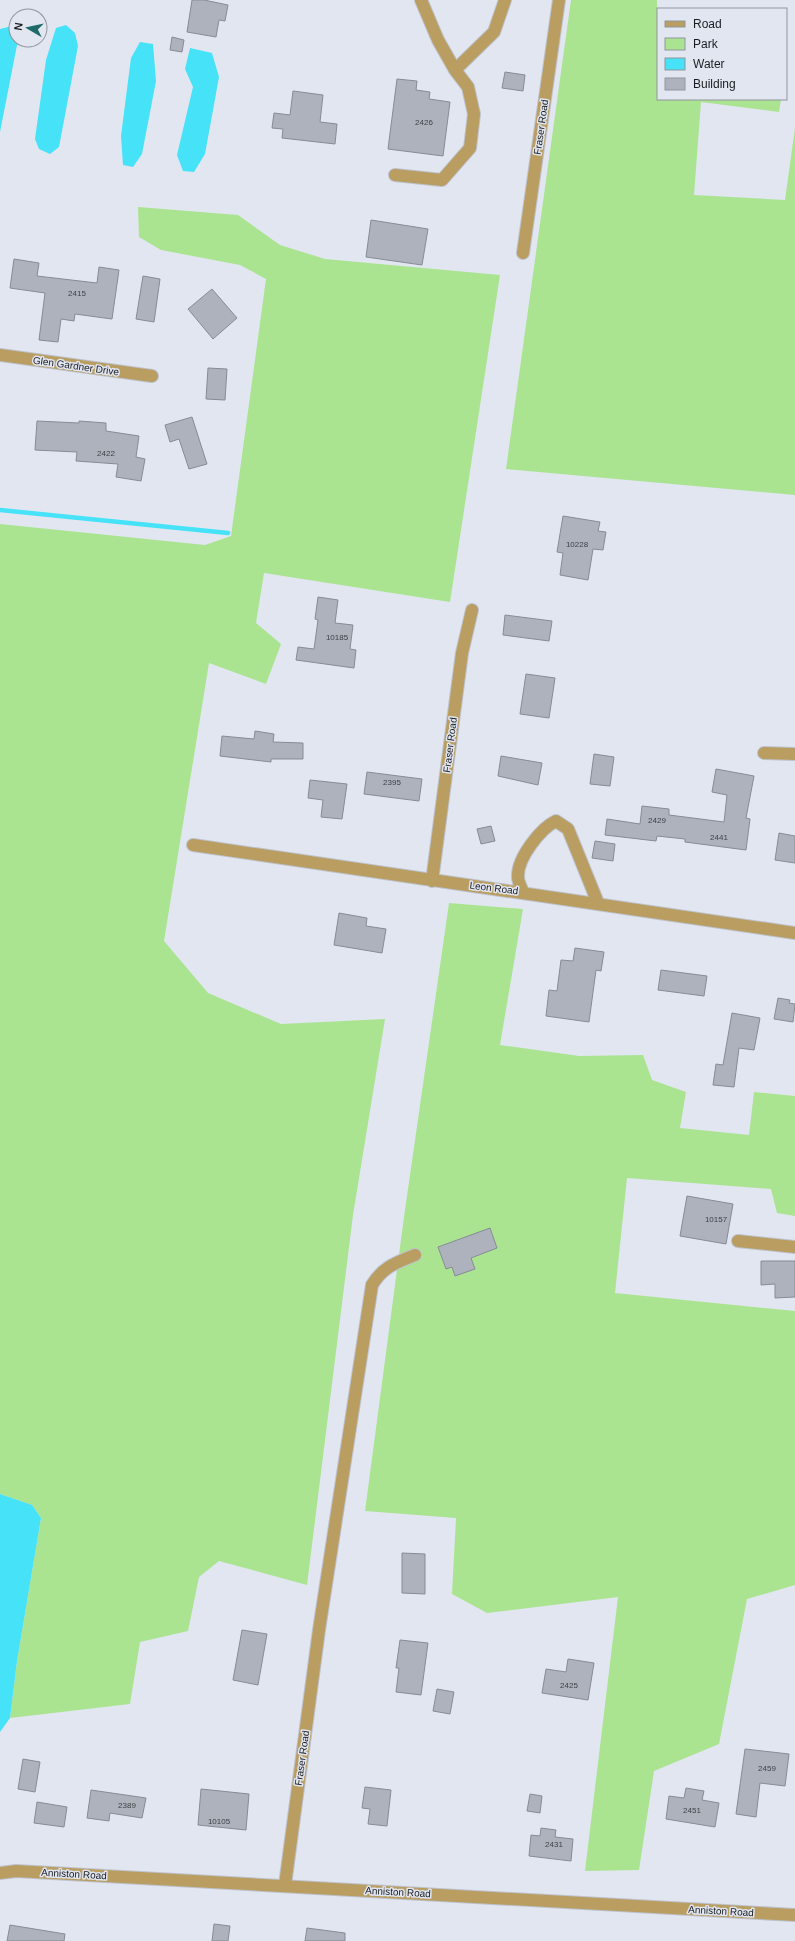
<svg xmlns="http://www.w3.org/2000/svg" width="795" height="1941" font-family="Helvetica,sans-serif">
	<rect width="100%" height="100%" fill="#e1e6f1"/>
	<path fill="#aae491" d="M571,0H657L658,99H781L779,112L701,102L694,195L785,200L795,128V495L506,469Z
		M138,207L238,215L280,245L325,259L500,275L450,602L264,573L256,623L281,644L266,684L209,663L164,941L208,993L281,1024L385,1019L353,1215L307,1585L219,1561L199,1577L188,1631L140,1642L130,1704L10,1718L17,1661L41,1518L32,1505L0,1494V524L205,545L231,536L266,279L240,265L161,250L139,237Z
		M449,903L523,909L500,1045L579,1056L643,1055L652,1080L686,1092L680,1128L749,1135L754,1092L795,1096V1216L777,1213L771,1189L627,1178L615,1293L795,1311V1585L747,1599L719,1744L654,1771L639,1870L585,1871L618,1597L487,1613L452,1594L456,1518L365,1511L404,1217Z"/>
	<path fill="#45e2f8" d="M66,25L75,33L78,46L59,147L50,154L39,149L35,139L46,60L56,28Z
		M12,26L16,30V40H18L0,132V29Z
		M140,42L153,44L156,81L142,154L133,167L123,165L121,136L131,58Z
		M190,48L212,53L219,77L205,154L194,172L183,171L177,155L193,87L185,69Z
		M0,1494L32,1505L41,1518L17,1661L10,1718L0,1732Z"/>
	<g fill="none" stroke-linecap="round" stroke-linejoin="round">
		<path stroke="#45e2f8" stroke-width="4.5" d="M0,510L228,533"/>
	</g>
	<path fill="#adb2bd" stroke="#878b96" d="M192,0H204L228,5L225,21L219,20L216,37L187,32Z
		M172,37L184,40L182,52L170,50Z
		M505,72L525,75L523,91L502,88Z
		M397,79L417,81L416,90L430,92L429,99L450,102L443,156L388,149Z
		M293,91L323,95L320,122L337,124L335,144L282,138L283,129L272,128L274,113L290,115Z
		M371,220L428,229L422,265L366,257Z
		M14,259L39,263L37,276L97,283L99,267L119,270L112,319L75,314L74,321L61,319L58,342L39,340L45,293L10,288Z
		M143,276L160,279L154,322L136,319Z
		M212,289L237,318L213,339L188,309Z
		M208,368L227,369L225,400L206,399Z
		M192,417L207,464L189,469L179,439L170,442L165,425Z
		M37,421L79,423V421L106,423V431L139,436L136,457L145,459L141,481L116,477L118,464L76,461L77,452L35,450Z
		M563,516L600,522L598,531L606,532L603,550L593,549L588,580L560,575L563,553L557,552Z
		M318,597L338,600L335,623L353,625L350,649L356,650L354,668L296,660L298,647L314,649L318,620L315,619Z
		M505,615L552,621L549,641L503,635Z
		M526,674L555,678L549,718L520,714Z
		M255,731L274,734L273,742L303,743V759H271V762L220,756L222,736L254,739Z
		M594,754L614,757L610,786L590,784Z
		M501,756L542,763L538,785L498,776Z
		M716,769L754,776L746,818L750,819L746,850L685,842V839L657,836L656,841L605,835L607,819L640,824L642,806L669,809V815L724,822L727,795L712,792Z
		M367,772L422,779L419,801L364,794Z
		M310,780L347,784L342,819L321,817L323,800L308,798Z
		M491,826L495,841L481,844L477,829Z
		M779,833L795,836V863L775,860Z
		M595,841L615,844L613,861L592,858Z
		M339,913L367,918L366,926L386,929L382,953L334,945Z
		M575,948L604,952L601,971L596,970L589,1022L546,1016L549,990L557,991L561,960L573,961Z
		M661,970L707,976L704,996L658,990Z
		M778,998L790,1000L789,1003L795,1004L793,1022L774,1019Z
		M732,1013L760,1018L754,1050L739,1048L734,1087L713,1085L716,1064L723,1065Z
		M687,1196L733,1204L726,1244L680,1236Z
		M490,1228L497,1248L471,1258L475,1269L455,1276L452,1267L446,1269L438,1247Z
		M761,1261H795V1297L775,1298V1284L761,1285Z
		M402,1553L425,1554V1594L402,1593Z
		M242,1630L267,1634L258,1685L233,1680Z
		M400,1640L428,1643L421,1695L396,1692L399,1668H396Z
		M568,1659L594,1663L588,1700L542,1693L546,1669L566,1672Z
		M437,1689L454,1692L450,1714L433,1711Z
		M745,1749L789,1754L785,1786L760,1783L756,1817L736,1814Z
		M23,1759L40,1762L35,1792L18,1789Z
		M365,1787L391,1790L387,1826L368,1824L370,1809L362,1808Z
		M686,1788L704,1791L702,1800L719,1803L715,1827L666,1819L669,1796L684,1798Z
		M201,1789L249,1794L246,1830L198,1825Z
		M91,1790L146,1798L142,1818L110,1813L109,1821L87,1818Z
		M530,1794L542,1796L540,1813L527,1811Z
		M37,1802L67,1807L64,1827L34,1823Z
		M541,1828L556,1830L555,1837L573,1839L571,1861L529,1856L531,1835L540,1836Z
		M214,1924L230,1926L228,1941H212Z
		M10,1925L65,1934L64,1941H7Z
		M307,1928L345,1933V1941H305Z"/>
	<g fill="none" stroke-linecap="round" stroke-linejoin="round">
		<defs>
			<path id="minor" d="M421,0L438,40L455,70L494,32L505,0
				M395,175L442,180L470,148L474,114L468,87L455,70
				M523,253L559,0
				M0,355L152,376
				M764,753L795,754
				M193,845L795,933
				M432,881L462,653L472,610
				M523,892C521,887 518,882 518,877C517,858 541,828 556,821L568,829L598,903
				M738,1241L795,1247
				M0,1873L16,1871L795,1915
				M285,1885L319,1630L372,1285C383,1267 395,1263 415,1255"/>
		</defs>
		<use href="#minor" stroke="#bdc2cb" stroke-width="14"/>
		<use href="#minor" stroke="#b99d61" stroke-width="12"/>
	</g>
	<g text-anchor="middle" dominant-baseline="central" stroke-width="3" stroke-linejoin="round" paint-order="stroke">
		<g font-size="8" fill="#3f4247">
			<text x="424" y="122">2426</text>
			<text x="77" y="293">2415</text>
			<text x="106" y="453">2422</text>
			<text x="577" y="544">10228</text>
			<text x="337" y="637">10185</text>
			<text x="392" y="782">2395</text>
			<text x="657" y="820">2429</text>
			<text x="719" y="837">2441</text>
			<text x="716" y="1219">10157</text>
			<text x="569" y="1685">2425</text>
			<text x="767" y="1768">2459</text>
			<text x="127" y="1805">2389</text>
			<text x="692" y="1810">2451</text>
			<text x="219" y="1821">10105</text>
			<text x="554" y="1844">2431</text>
		</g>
		<g font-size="10" fill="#1a1c20" stroke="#e1e6f1">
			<text transform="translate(541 127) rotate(-82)">Fraser Road</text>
			<text transform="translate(76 366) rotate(8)">Glen Gardner Drive</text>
			<text transform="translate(450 745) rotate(-83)">Fraser Road</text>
			<text transform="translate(494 888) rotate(7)">Leon Road</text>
			<text transform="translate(302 1758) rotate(-82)">Fraser Road</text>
			<text transform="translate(74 1874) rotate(3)">Anniston Road</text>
			<text transform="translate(398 1892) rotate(3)">Anniston Road</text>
			<text transform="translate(721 1911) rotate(3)">Anniston Road</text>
		</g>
	</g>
	<rect x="657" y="8" width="130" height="92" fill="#e1e6f1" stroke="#91959d"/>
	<rect x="665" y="21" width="20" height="6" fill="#b99d61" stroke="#91959d"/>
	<text x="693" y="28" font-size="12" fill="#1a1c20">Road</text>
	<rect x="665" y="38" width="20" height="12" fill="#aae491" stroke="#91959d"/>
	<text x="693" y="48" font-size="12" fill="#1a1c20">Park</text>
	<rect x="665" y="58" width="20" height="12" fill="#45e2f8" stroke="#91959d"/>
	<text x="693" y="68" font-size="12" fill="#1a1c20">Water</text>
	<rect x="665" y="78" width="20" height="12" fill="#adb2bd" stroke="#91959d"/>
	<text x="693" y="88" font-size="12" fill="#1a1c20">Building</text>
	<g transform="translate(28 28) rotate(279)"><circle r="19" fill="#e1e6f1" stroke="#91959d"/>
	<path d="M0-3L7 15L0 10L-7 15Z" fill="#1e6a68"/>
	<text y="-6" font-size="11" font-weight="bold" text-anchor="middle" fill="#1a1c20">N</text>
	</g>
</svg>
